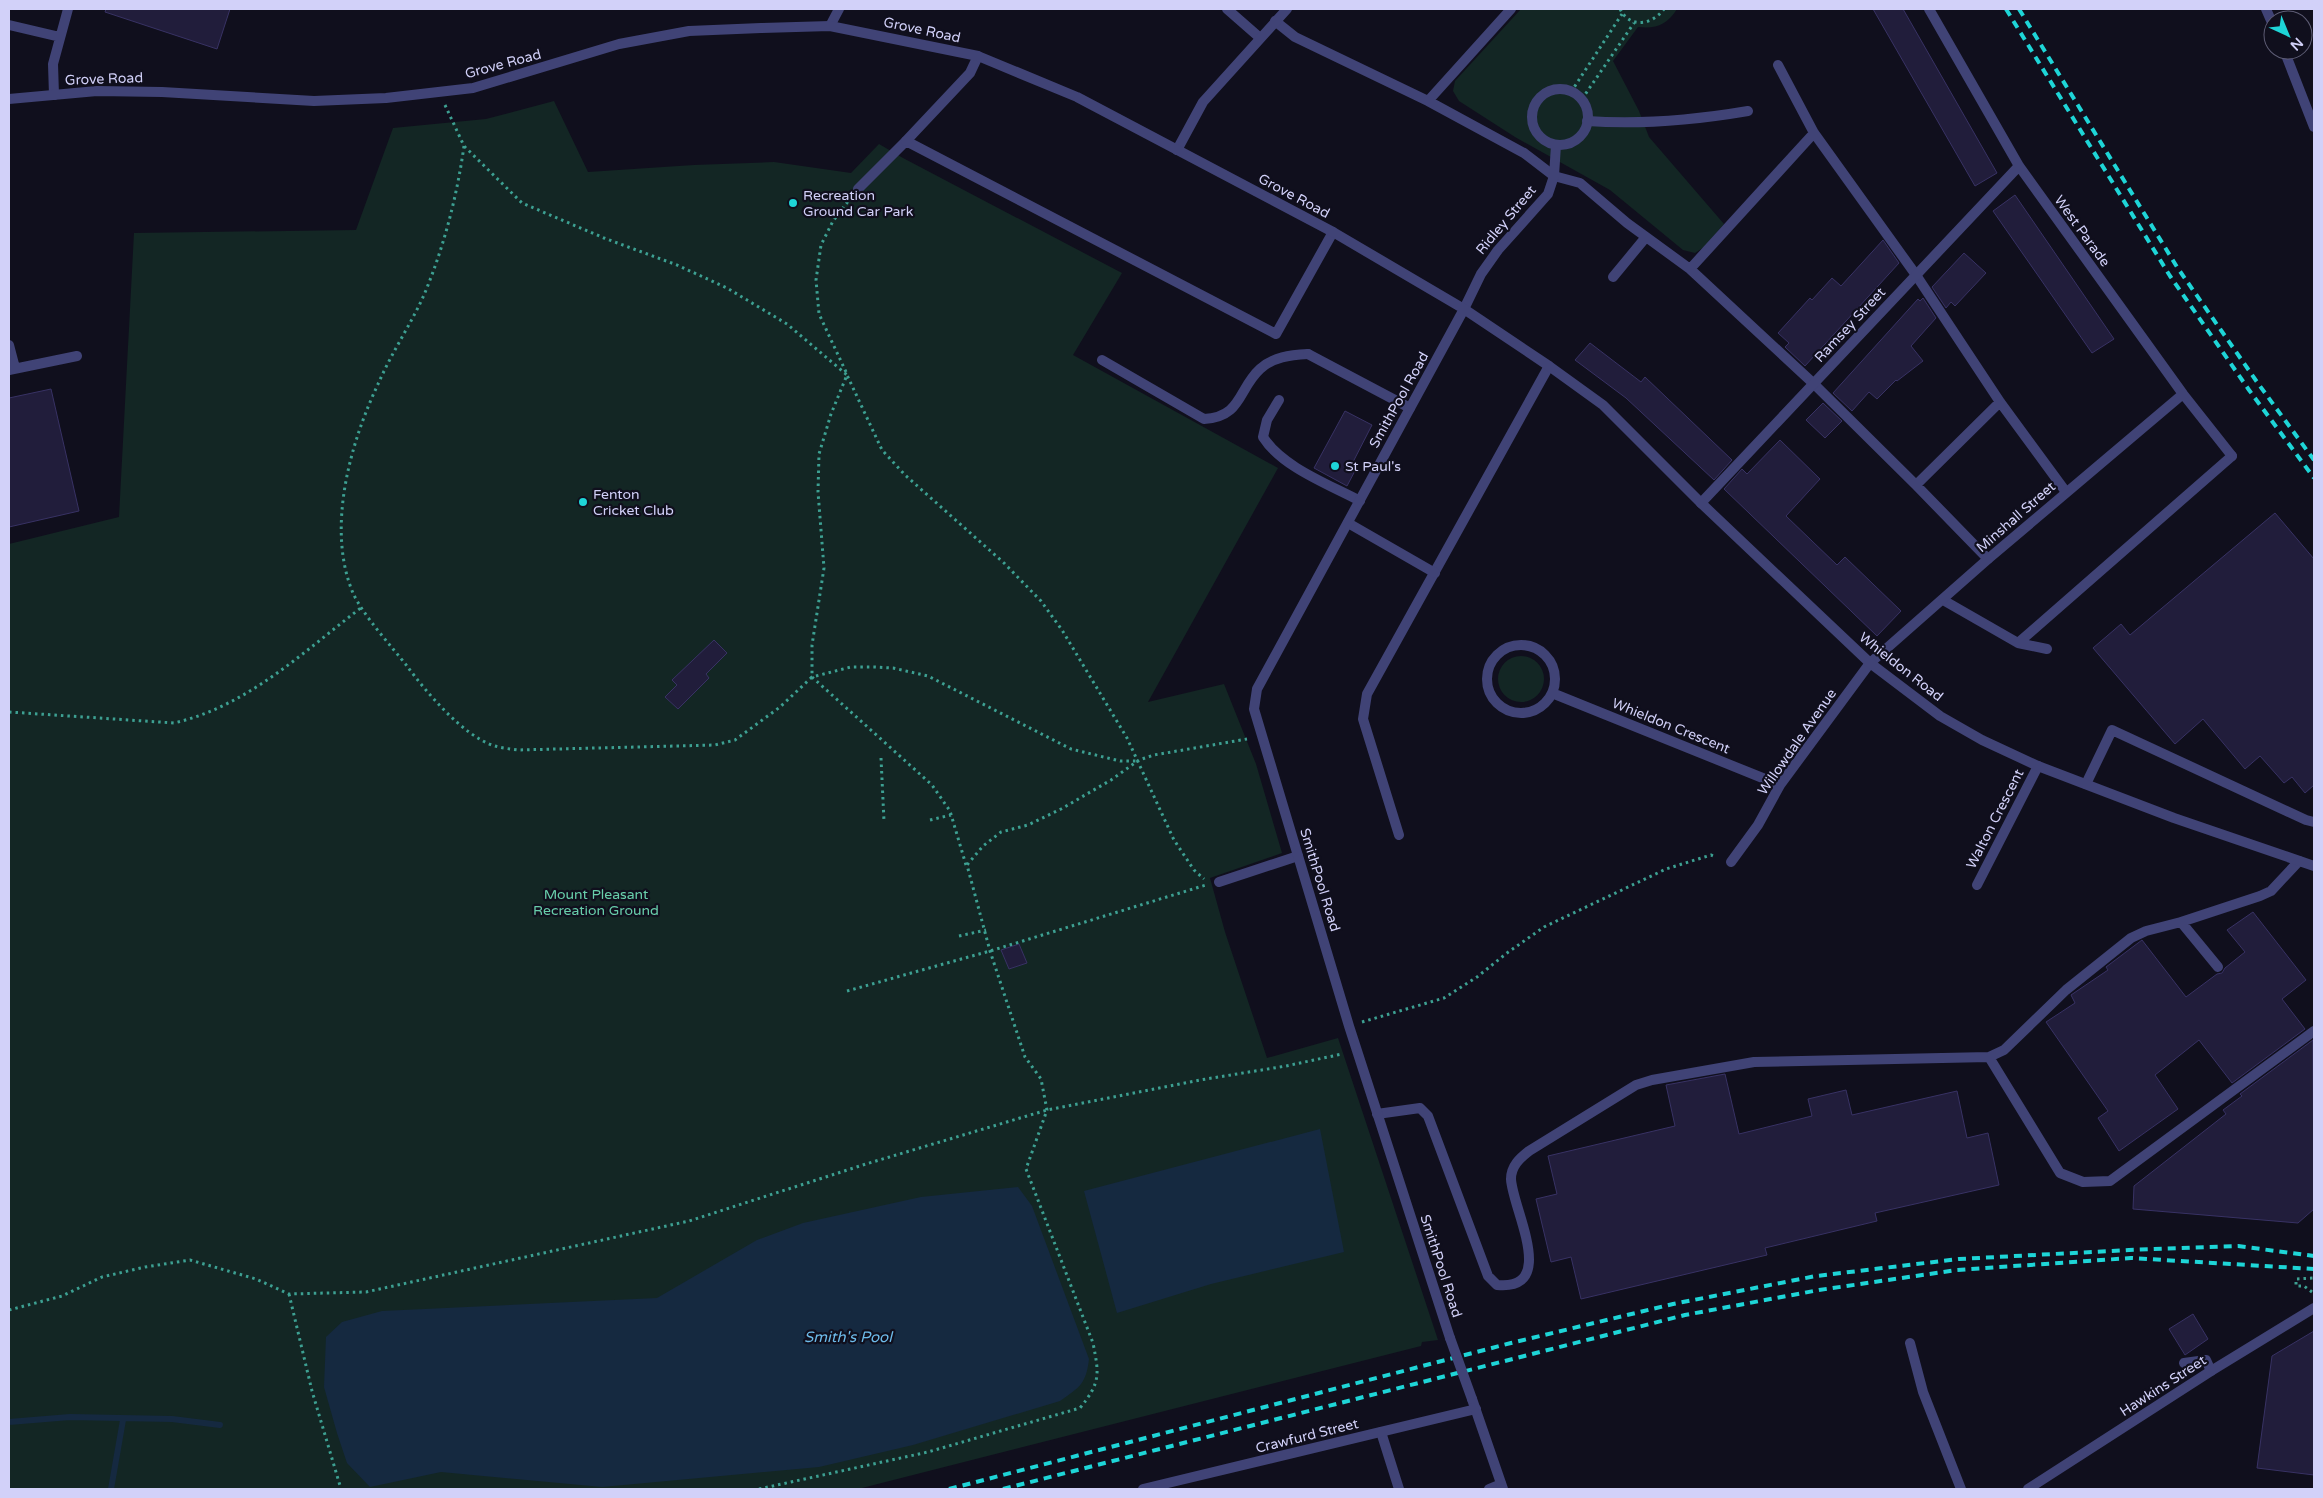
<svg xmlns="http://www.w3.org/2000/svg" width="2323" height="1498" font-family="'Varela Round',sans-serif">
	<rect width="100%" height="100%" fill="#100f1d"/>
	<path fill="#132624" d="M1521,9H1677C1667,25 1656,29 1638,27L1613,61L1639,111L1649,137L1724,224L1704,247L1695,253L1683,250L1610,190L1515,137L1459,101L1453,91L1455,81Z
		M554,101L588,172L694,165L774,162L851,173L879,144L903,158L1122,273L1073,355L1278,468L1148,702L1224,684L1256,764L1282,853L1210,878L1225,932L1267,1058L1338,1038L1438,1340L1422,1342L1421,1346L858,1489H9V544L119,517L134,233L356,230L393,128L486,119Z
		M1498 679a23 23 0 1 1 46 0a23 23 0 1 1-46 0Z"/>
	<path fill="#152940" d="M1320,1129L1344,1252L1211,1284L1117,1313L1084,1191Z
		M1018,1187L1032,1206L1089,1359C1086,1384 1080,1387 1060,1401L913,1445L819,1467L602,1487L441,1472L370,1487L347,1463L337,1433L324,1387L326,1337L342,1322L382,1311L657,1298L757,1240L803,1223L921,1197Z"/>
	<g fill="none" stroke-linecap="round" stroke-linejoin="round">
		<path stroke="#152940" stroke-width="6" d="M9,1422L70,1417L172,1419L220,1425
			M111,1489L123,1420"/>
	</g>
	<path fill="#211d3b" stroke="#383264" d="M106,9H230L217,49L105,12Z
		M1873,9H1903L1997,173L1975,186Z
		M2015,195L2114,339L2092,353L1993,211Z
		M1883,240L1899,263L1805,366L1785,347L1789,343L1778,333L1810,298L1812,300L1832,278L1841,286Z
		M1964,253L1986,273L1955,306L1951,302L1946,308L1932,287Z
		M1923,298L1936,318L1911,346L1923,361L1897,381L1896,380L1877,399L1869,392L1852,411L1833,393L1918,299L1920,301Z
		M1590,343L1641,382L1645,377L1732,460L1714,480L1626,398L1575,360Z
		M51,389L79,511L9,527V398Z
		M1823,403L1842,421L1825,438L1806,420Z
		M1345,411L1372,425L1352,464L1357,467L1347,486L1314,468Z
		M1780,440L1820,479L1786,516L1837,565L1845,557L1901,611L1877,636L1724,489L1742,469L1747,474Z
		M2275,513L2314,559V785L2305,793L2292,777L2284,783L2260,756L2245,769L2203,719L2175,744L2093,648L2121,624L2130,635Z
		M714,640L727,653L706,674L709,678L678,709L665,697L677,685L672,680Z
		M2253,912L2306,980L2282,999L2305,1029L2232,1083L2199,1040L2155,1075L2178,1109L2119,1151L2098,1118L2108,1111L2046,1022L2075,1003L2071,995L2108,970L2106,967L2142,940L2186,997L2217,974L2222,973L2225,968L2245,952L2227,930Z
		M1019,944L1027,963L1009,969L1001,950Z
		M2313,1040L2314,1209L2298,1223L2133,1209L2134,1186L2226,1114L2223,1110L2242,1096L2240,1094Z
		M1725,1074L1739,1134L1812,1116L1808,1099L1846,1090L1852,1115L1957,1091L1967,1138L1988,1133L1999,1185L1875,1213L1877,1221L1765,1248L1767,1255L1581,1299L1571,1257L1551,1262L1536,1199L1557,1194L1548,1156L1675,1126L1666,1085Z
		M2193,1314L2208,1339L2185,1355L2169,1329Z
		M2314,1331V1475L2257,1468L2272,1356Z"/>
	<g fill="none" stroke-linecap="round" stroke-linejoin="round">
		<path stroke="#3da092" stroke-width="3" stroke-dasharray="2.5 4" stroke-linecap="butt" d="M1620,9C1630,29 1652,25 1664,9
			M1571,92L1622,14
			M1582,99L1634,23
			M445,105L464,146L522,203L604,238L677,265L727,288L787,324L847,375
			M464,146C457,196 444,247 424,295C411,324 392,352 379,382C350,443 326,529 353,593C362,614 392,647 407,666C426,692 464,737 495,746C502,748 510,749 518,750L715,745L735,740L780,707L812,677V645L824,568L818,492L819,454L831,414L847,375L882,450L905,475L1004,563L1041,601L1062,630L1127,738L1174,840L1194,870L1204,879
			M846,372L819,314L816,280L821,245L833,221L849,200
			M9,712L174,723C248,706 303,652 362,607
			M881,758L884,821
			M930,820L951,815
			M966,865L950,811L932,785L812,677L851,667H874L893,668L928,676L1071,749L1120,761H1138
			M959,936L986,930
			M847,991L990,951L1206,885
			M1362,1022L1444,998L1477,977L1507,953L1544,927L1666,869L1711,855L1716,857
			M2312,1292L2304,1286H2296V1279L2314,1278
			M289,1294L312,1391L341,1489
			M9,1310L62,1296L102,1277L145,1267L190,1260L256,1279L289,1294L366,1292L689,1221L866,1164L1047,1110L1200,1080L1286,1066L1342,1054
			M759,1489L928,1452L1080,1408C1101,1382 1099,1374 1093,1343L1026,1169L1047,1110L1041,1079L1025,1057L990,951L967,865L983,846L1001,832L1028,825L1061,809L1111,780L1139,760L1154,755L1247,739"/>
		<path stroke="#404376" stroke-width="10" d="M1227,9L1259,37
			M2266,9L2273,25
			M1275,21L1295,37L1428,101L1524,153L1554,176L1580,183L1627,223L1690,269L1814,384L1916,485L1988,559
			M9,25L60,37
			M2284,50L2314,127
			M1778,65L1814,133L1916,275L2000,402L2066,492
			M54,95L53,64L68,9
			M1428,101L1511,9
			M1587,121C1641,125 1695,120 1748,111
			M858,189L906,141L1276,334L1333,232
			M1690,269L1814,133
			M1613,277L1646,237
			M1102,360L1204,419C1242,417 1238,389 1260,369C1273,357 1290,355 1308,354
			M1279,400L1267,420L1263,437C1282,467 1328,484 1360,501
			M1916,485L2000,402
			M1943,600L2018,643L2047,649
			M2018,643L2232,456
			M2086,784L2112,730L2306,820L2314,822
			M1399,835L1363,719L1367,694L1549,366
			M1219,882L1298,856
			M2181,922L2218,967
			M1989,1057L2060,1173L2083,1182L2110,1181L2314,1031
			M1377,1114L1420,1108L1428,1116L1488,1276L1497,1285C1559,1291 1512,1208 1511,1179C1511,1166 1520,1158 1529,1151L1636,1085L1652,1080L1754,1062L1989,1057L2004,1050L2066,990L2131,938L2146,931L2181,922L2260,896L2271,891L2299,861
			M1910,1343L1923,1392L1961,1489
			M2184,1363L2206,1360L2211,1371
			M1381,1432L1399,1489"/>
		<path stroke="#404376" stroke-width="10" d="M1929,9L2019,166L2183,394L2232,456
			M830,26L839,9
			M1532 117a28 28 0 1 1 56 0a28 28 0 1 1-56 0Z
			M906,141L970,73L978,56
			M1177,150L1203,102L1287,9
			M1464,309L1481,274L1498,250L1548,194L1554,176L1556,145
			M9,345L15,368
			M1308,354L1410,408
			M9,370L77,356
			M1701,503L2019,166
			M1348,523L1435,573
			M1487 679a34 34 0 1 1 68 0a34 34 0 1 1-68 0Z
			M1552,693L1780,785
			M1731,862L1758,825L1780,785L1870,663L1988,559L2183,394
			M1977,885L2038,766
			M1143,1489L1476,1409
			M1489,1489L1501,1484
			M2028,1489L2211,1371L2314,1308"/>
		<path stroke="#404376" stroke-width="10" d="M9,99L97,91L162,92L314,101L386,98L473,88L619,44L689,31L761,28L830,26L978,56L1077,97L1333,232L1464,309L1549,366L1603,405L1701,503L1870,663L1940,716L1982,740L2038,766L2174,818L2314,866
			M1450,1338L1349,1026L1254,709L1257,689L1464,309
			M1472,1399L1503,1489"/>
		<path stroke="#1ed5d7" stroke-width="4" stroke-dasharray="8 6" stroke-linecap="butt" d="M2006,9L2170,276L2249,390L2314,478
			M2019,9L2177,267L2257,382L2314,460
			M949,1489L1511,1343L1673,1304L1816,1276L1959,1259L2129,1250L2238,1246L2314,1256
			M1003,1489L1685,1315L1819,1290L1957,1270L2131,1258L2314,1269"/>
		<path stroke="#404376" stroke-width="10" d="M1450,1338L1472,1399"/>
	</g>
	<g fill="#1ed5d7" stroke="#100f1d" stroke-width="2">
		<circle cx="793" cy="203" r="5"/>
		<circle cx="1335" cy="466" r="5"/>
		<circle cx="583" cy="502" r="5"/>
	</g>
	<g text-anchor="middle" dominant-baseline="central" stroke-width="4.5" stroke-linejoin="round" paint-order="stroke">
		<g font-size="14" fill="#d2d1f9" stroke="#100f1d">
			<text transform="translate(922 30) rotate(12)">Grove Road</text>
			<text transform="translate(503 64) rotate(-15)">Grove Road</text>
			<text transform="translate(104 79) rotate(-2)">Grove Road</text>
			<text transform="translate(1294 196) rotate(28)">Grove Road</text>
			<text transform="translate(1506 220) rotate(-50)">Ridley Street</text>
			<text transform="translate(2082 231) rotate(54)">West Parade</text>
			<text transform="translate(1850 325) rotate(-47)">Ramsey Street</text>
			<text transform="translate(1399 400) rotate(-61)">SmithPool Road</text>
			<text transform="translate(2016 517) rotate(-41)">Minshall Street</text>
			<text transform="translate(1901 667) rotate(38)">Whieldon Road</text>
			<text transform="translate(1671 726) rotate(22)">Whieldon Crescent</text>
			<text transform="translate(1797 742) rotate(-55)">Willowdale Avenue</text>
			<text transform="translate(1995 819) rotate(-63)">Walton Crescent</text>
			<text transform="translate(1320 880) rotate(73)">SmithPool Road</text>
			<text transform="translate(1441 1266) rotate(72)">SmithPool Road</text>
			<text transform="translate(2163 1386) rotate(-33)">Hawkins Street</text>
			<text transform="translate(1307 1436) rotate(-14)">Crawfurd Street</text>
		</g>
		<g font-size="14" fill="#d2d1f9" stroke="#100f1d" text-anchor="start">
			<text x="803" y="195">Recreation<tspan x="803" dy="16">Ground Car Park</tspan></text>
			<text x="1345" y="466">St Paul's</text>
			<text x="593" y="494">Fenton<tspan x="593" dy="16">Cricket Club</tspan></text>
		</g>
		<g font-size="14" fill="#68ceab" stroke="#100f1d">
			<text x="596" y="894">Mount Pleasant<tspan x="596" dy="16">Recreation Ground</tspan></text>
		</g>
		<g font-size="15" font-style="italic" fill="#6dbbea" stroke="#100f1d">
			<text x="848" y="1337">Smith's Pool</text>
		</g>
	</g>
	<rect width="2323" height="1498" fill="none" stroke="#d2d1f9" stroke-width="20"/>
	<g transform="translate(2288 35) rotate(136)"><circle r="24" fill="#100f1d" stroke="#5e5d75"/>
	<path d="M0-4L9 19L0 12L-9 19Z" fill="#1ed5d7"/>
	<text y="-8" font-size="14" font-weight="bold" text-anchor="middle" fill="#d2d1f9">N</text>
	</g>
</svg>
